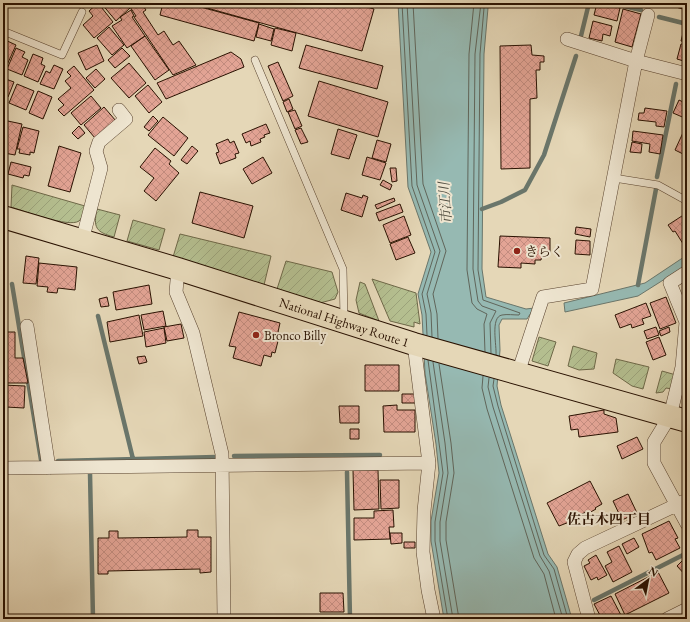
<svg xmlns="http://www.w3.org/2000/svg" width="690" height="622" font-family="'EB Garamond','Noto Serif JP',serif">
	<defs>
		<pattern id="garden-furrows" width="10" height="10" patternUnits="userSpaceOnUse"><rect width="10" height="10" fill="#b4be8f"/><path d="M-1 1l2-2M0 10L10 0M9 11l2-2" fill="none" stroke="#9ba27a"/></pattern>
		<pattern id="building-cross-hatch" width="8" height="8" patternUnits="userSpaceOnUse"><rect width="8" height="8" fill="#e3a495"/><path d="M0 0l8 8M0 8l8-8" fill="none" stroke="#c38c7f"/></pattern>
	</defs>
	<rect width="100%" height="100%" fill="#e5d7b7"/>
	<filter id="stains"><feTurbulence type="fractalNoise" baseFrequency=".005" numOctaves="4"/><feColorMatrix values="0 0 0 0 .2 0 0 0 0 .09 0 0 0 0 .02 0 0 0 .5 -.17"/></filter>
	<radialGradient id="worn" r=".72"><stop offset=".6" stop-color="#630" stop-opacity="0"/><stop offset="1" stop-color="#630" stop-opacity=".3"/></radialGradient>
	<path fill="url(#garden-furrows)" stroke="#6e6848" d="M12,185L85,206C84,211 83,217 79,221C69,228 24,211 11,207Z
		M97,209L120,215L114,237C96,232 93,228 97,209Z
		M133,220L165,229L159,250L127,241Z
		M180,234L271,256L264,285L173,257Z
		M286,261L332,272L338,292L335,299L320,303L277,289Z
		M372,279L416,293L420,324L414,322V327L390,321Z
		M360,282L365,284L379,321L359,313L356,300Z
		M539,337L556,342L548,366L532,361Z
		M573,346L597,353L594,369L579,370L568,366Z
		M616,359L649,367L643,389L632,386L613,373Z
		M662,371L676,375L672,389L666,388L663,392L656,393Z"/>
	<path fill="#96b9b2" stroke="#6a766b" d="M398,3H491L488,8L484,54L482,269L486,297L526,309L534,308L527,319H502L499,325L500,350L497,386L501,405L548,554L557,567L572,619H444L431,541V521L439,473L436,444L425,373L422,315L418,294L431,252L408,187Z
		M687,255V265L638,296L565,312L564,303L645,283Z"/>
	<g fill="none" stroke-linecap="round" stroke-linejoin="round">
		<path stroke="#60655a" stroke-width="1" d="M402,3L412,186L435,252L422,294L426,314L427,335
			M407,3L417,185L440,251L427,294L431,313L432,337
			M413,3L423,184L446,251L433,294L437,314L438,338
			M474,3L469,54L467,270L472,303L477,309L487,314L484,324L485,352
			M481,3L475,54L473,269L478,301L482,306L496,311L490,323L491,353
			M486,3L484,8L480,54L478,270L483,300L520,313L519,315C514,315 507,314 502,315C490,317 497,346 496,355
			M428,360L443,473L435,522V541L448,619
			M433,362L445,443L448,473L440,522V541L453,619
			M439,364L451,443L454,473L446,522V540L459,619
			M483,376L482,388L487,409L534,558L544,574L556,619
			M489,378L488,387L493,407L540,556L549,571L563,619
			M494,379L493,386L498,406L544,555L554,569L568,619"/>
		<path stroke="#6a766b" stroke-width="4.5" d="M610,3L641,10
			M659,17L687,24
			M580,40L589,3
			M657,177L676,84
			M482,209L501,202L525,190L544,155L576,56
			M12,284L41,460
			M638,285L656,189
			M98,316L133,459
			M234,456L380,455
			M58,461L216,457
			M347,472L350,619
			M90,473L93,619
			M594,600L687,553"/>
	</g>
	<path fill="url(#building-cross-hatch)" stroke="#291101" d="M98,3L113,22L94,38L83,25L93,16L89,11Z
		M101,3H126L130,8L116,21Z
		M141,3L146,10L143,12L158,35L164,31L173,45L179,41L196,65L173,75L134,17L136,16L128,4Z
		M163,3H186L259,23L254,41L160,15Z
		M189,3H352L374,9L362,51Z
		M597,3L620,8L617,21L594,15Z
		M623,9L641,14L632,47L615,42Z
		M131,10L134,16L132,17L145,36L127,48L112,26L122,20L120,17Z
		M593,21L612,26L610,36L603,34L602,41L589,38Z
		M259,24L274,29L271,41L256,37Z
		M685,25H687V42L681,41Z
		M109,27L124,45L112,55L97,38Z
		M275,28L296,33L292,51L271,45Z
		M145,36L169,70L155,80L131,46Z
		M3,39L16,45L7,65L3,63Z
		M681,44L687,45V62L677,59Z
		M97,45L104,61L86,70L78,53Z
		M306,45L383,66L377,89L299,68Z
		M531,45L532,55L544,56V62H540V70H536L537,98L530,99V168L501,169L500,46Z
		M16,48L25,52L22,57L28,60L22,75L7,69Z
		M122,48L130,56L115,68L108,60Z
		M231,52L241,59L244,67L166,99L157,83Z
		M33,54L43,58L41,64L45,66L38,82L24,76Z
		M278,62L293,96L283,101L268,66Z
		M129,63L146,83L129,98L111,78Z
		M54,65L63,69L54,89L40,84L46,71L50,73Z
		M74,66L94,90L64,116L58,110L64,105L58,99L71,88L65,81L71,76L67,72Z
		M96,69L105,79L95,88L86,78Z
		M3,78L14,82L8,97L3,95Z
		M319,81L388,102L378,137L308,116Z
		M17,84L34,91L26,110L9,103Z
		M148,85L162,102L149,113L135,96Z
		M38,91L52,97L43,119L29,113Z
		M91,96L101,108L81,125L71,113Z
		M289,99L293,109L287,112L283,102Z
		M679,100L687,104V119L673,113Z
		M104,107L116,121L95,138L84,125Z
		M645,108L667,111L664,127L656,126V122L638,120L639,113H644Z
		M295,110L302,126L295,129L288,112Z
		M153,116L158,121L149,131L144,127Z
		M163,117L188,138L174,156L148,135Z
		M3,120L22,124L15,155L4,153L3,157Z
		M266,124L270,133L264,135L265,137L260,139L261,142L251,146L250,141L246,143L242,134Z
		M687,124V156L675,150Z
		M79,126L85,133L78,139L72,133Z
		M23,127L39,131L34,153L30,152V155L19,153L20,149H17Z
		M301,128L308,142L301,144L295,130Z
		M338,129L357,135L349,159L331,154Z
		M633,131L663,135L660,154L649,152L650,144L632,141Z
		M228,139L230,143L234,141L239,153L235,154L236,158L220,164L216,153L219,152L216,144Z
		M377,140L391,144L386,162L372,158Z
		M632,142L642,144L641,153L630,152Z
		M59,146L81,153L70,192L48,186Z
		M192,146L198,151L187,164L181,160Z
		M155,148L171,161L169,164L179,173L156,201L144,191L154,178L140,167Z
		M263,157L272,173L252,184L243,169Z
		M367,157L386,163L380,180L362,175Z
		M11,162L31,167L29,176L24,175L23,178L8,174Z
		M390,168H396L397,181L392,182Z
		M383,180L392,185L390,190L380,185Z
		M200,192L253,206L244,238L192,223Z
		M346,193L362,198L363,195L368,197L362,217L341,210Z
		M394,198L395,201L377,209L375,205Z
		M400,204L403,212L379,221L376,213Z
		M685,214L687,217V246L685,247L675,231L673,232L668,225Z
		M404,216L411,235L390,243L383,225Z
		M576,227L591,229L590,237L575,234Z
		M500,236L550,238V254H542L541,260H535V264L521,263V268L498,267Z
		M408,237L415,253L396,260L390,244Z
		M576,240L590,241V255L575,254Z
		M26,256L39,258L36,284L23,283Z
		M39,263L77,267L75,290L58,288L57,293L47,292L48,287L37,286Z
		M149,285L152,304L116,310L113,292Z
		M107,297L109,306L101,307L99,299Z
		M666,297L676,323L660,329L650,303Z
		M646,303L651,316L642,319L644,324L632,328L631,324L620,328L615,315Z
		M163,311L166,326L144,330L141,315Z
		M239,312L280,323L278,332L280,333L275,353L272,352L271,357L264,355L261,366L233,358L236,347L229,346Z
		M139,315L143,336L110,342L107,322Z
		M181,324L184,338L167,341L164,327Z
		M656,327L659,335L647,339L644,331Z
		M669,327L670,332L661,336L659,331Z
		M164,328L166,343L146,347L144,332Z
		M3,332H15V358H23L28,383H3Z
		M659,337L666,355L653,360L646,342Z
		M145,356L147,362L139,364L137,357Z
		M365,365H399V391H365Z
		M3,385L25,386L24,408L6,407V403H3Z
		M402,394H417V403H402Z
		M397,405V410H415V432H384L383,406Z
		M339,406H359V423H340Z
		M604,410V414L616,418L618,432L579,437L578,429L571,430L569,416Z
		M350,429H359V439H350Z
		M637,437L643,449L622,459L617,446Z
		M353,470H378L379,509L354,510Z
		M380,480H399V508L381,509Z
		M590,481L602,504L595,508L596,509L587,514L586,512L576,517L577,519L559,526L547,503Z
		M628,494L637,513L622,520L613,501Z
		M393,510L394,527H389L390,539L354,540V518H374V511Z
		M669,521L678,538L675,539L680,548L656,560L652,552L649,553L642,534Z
		M187,530H198V537H211V572L200,573V569L108,571V574H98V538H109V531H118V538L187,537Z
		M390,533H402V543L391,544Z
		M634,538L639,547L627,554L622,544Z
		M404,542H415V548H404Z
		M619,546L632,572L613,582L605,566L612,562L607,552Z
		M596,555L607,575L598,580L597,577L591,580L584,566L590,563L588,560Z
		M687,556V577L677,566Z
		M658,572L669,593L625,615L615,594Z
		M320,593H343L344,612H320Z
		M611,596L623,619H602L594,604Z"/>
	<g fill="none" stroke-linecap="round" stroke-linejoin="round">
		<defs>
			<path id="service" d="M3,31L62,55L82,12
				M255,60L343,269L344,320
				M614,178L658,185L687,201"/>
			<path id="minor" d="M567,39L636,61L648,15
				M82,241L101,168L96,151L99,142L126,119L119,110
				M178,269L176,292L193,333L222,454L224,619
				M687,272L670,283L686,322L682,367L670,416L654,442V463L687,524
				M27,326L49,468
				M414,344L429,463L424,511L423,552L428,590L434,619
				M518,373L543,297L592,289L636,61L687,74
				M3,468L429,463
				M589,619L574,562L578,554L585,548L687,500
				M667,619L687,609"/>
			<g id="trunk">
				<path id="s1" d="M3,217L178,269L414,344L687,421"/>
			</g>
		</defs>
		<use href="#service" stroke="#58422e" stroke-width="8"/>
		<use href="#minor" stroke="#58422e" stroke-width="14"/>
		<use href="#trunk" stroke="#291101" stroke-width="24"/>
		<use href="#service" stroke="#eee5d0" stroke-width="7"/>
		<use href="#minor" stroke="#eee5d0" stroke-width="13"/>
		<use href="#trunk" stroke="#e5d7b7" stroke-width="22"/>
		<path stroke="#291101" stroke-width="3" stroke-dasharray="7 7" stroke-linecap="butt" d="M665,3L687,9"/>
	</g>
	<g fill="#8f2418" stroke="#eee5d0" stroke-width="1.5">
		<circle cx="517" cy="251" r="4"/>
		<circle cx="256" cy="335" r="4"/>
	</g>
	<g text-anchor="middle" dominant-baseline="central" stroke-width="4" stroke-linejoin="round" paint-order="stroke">
		<g font-size="13" fill="#291101" stroke="#eee5d0" text-anchor="start">
			<text x="525" y="251">きらく</text>
			<text x="264" y="335">Bronco Billy</text>
		</g>
		<g font-size="13" fill="#291101" stroke="#eee5d0">
			<text stroke="none"><textPath href="#s1" startOffset="357">National Highway Route 1</textPath></text>
		</g>
		<g font-size="14" font-style="italic" fill="#4f4c3f" stroke="#eee5d0">
			<text transform="translate(445 203) rotate(-94)">市江川</text>
		</g>
		<g font-size="14" font-weight="bold" fill="#291101" stroke="#eee5d0">
			<text x="609" y="519">佐古木四丁目</text>
		</g>
	</g>
	<rect width="690" height="622" fill="none" stroke="#e5d7b7" stroke-width="16"/>
	<rect x="4" y="4" width="682" height="614" fill="none" stroke="#291101" stroke-width="2"/>
	<rect x="8" y="8" width="674" height="606" fill="none" stroke="#291101"/>
	<g transform="translate(648 580) rotate(32)" stroke="#eee5d0" stroke-width="3" paint-order="stroke">
	<path d="M0-3L7 15L0 10L-7 15Z" fill="#291101"/>
	<text y="-6" font-size="11" font-weight="bold" text-anchor="middle" fill="#291101">N</text>
	</g>
	<rect width="100%" height="100%" filter="url(#stains)"/>
	<rect width="100%" height="100%" fill="url(#worn)"/>
</svg>
